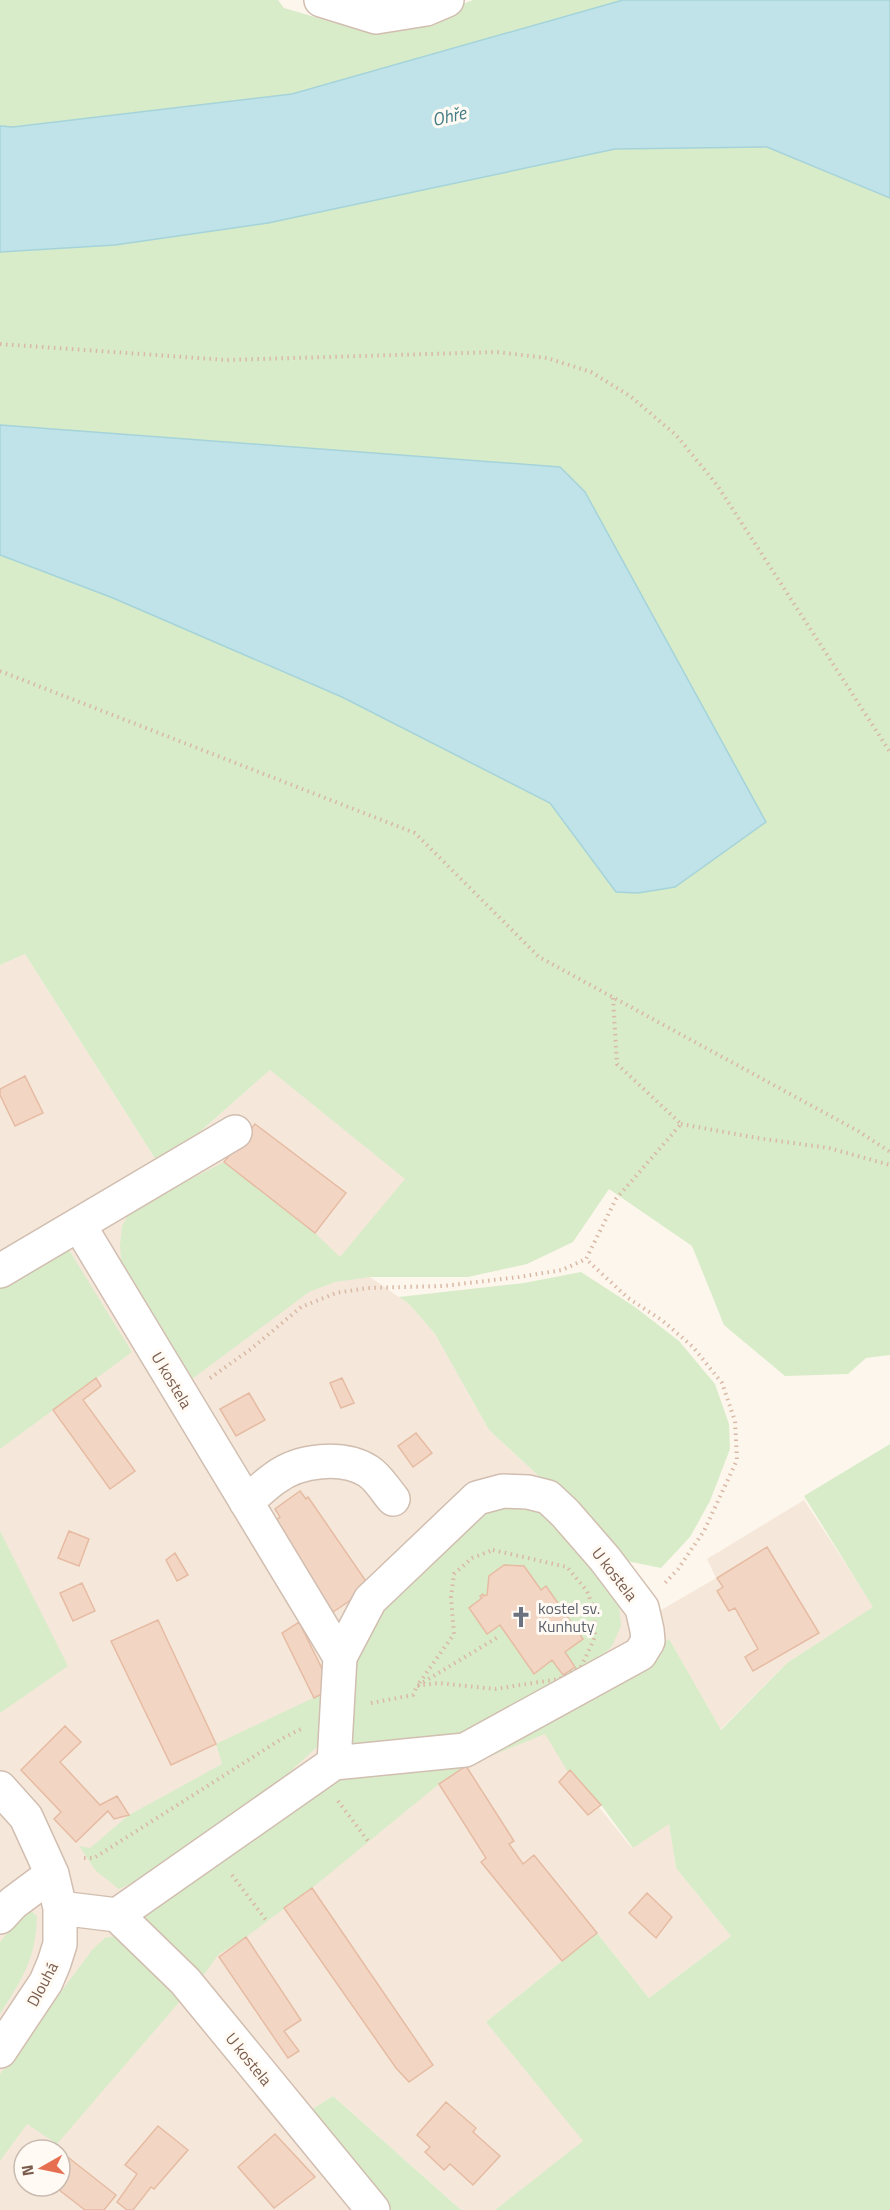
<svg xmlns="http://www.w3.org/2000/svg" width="890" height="2210" font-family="'Titillium Web',sans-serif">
	<rect width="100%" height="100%" fill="#fdf6ec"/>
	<path fill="#f5e8da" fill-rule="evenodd" d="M25,954L156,1160L185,1145L270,1070L406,1179L341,1257L409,1304L435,1334L489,1430L558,1494L656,1613L716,1578L707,1559L804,1500L874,1607L787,1663L720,1730L570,1771L632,1848L669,1823L676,1868L731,1936L649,1998L597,1933L486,2022L584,2141L495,2210H461L333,2096L309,2112L390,2210H0V965ZM24,2150H60V2186H24Z"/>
	<path fill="#d8ecc9" d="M0,0H278L284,8L359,30L425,19L473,0H623L292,94L13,127L0,126Z
		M767,147L890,198V1355L866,1358L848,1374L785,1376L724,1325L692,1246L609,1189L573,1242L527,1264L468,1277H370L335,1282L309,1292L188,1382L122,1272L120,1246L122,1226L131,1210L224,1162L315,1233L340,1257L405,1179L270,1070L185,1145L156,1160L25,954L0,965V555L113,598L342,697L550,803L616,892L560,467L0,425V252L115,245L300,216L615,149Z
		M58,1247L69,1250L132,1352L0,1449V1283Z
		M581,1272L635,1307L679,1341L715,1384L729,1424L730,1449L710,1501L690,1537L661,1568L622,1560L558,1494L489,1430L435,1334L409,1304L399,1297L524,1283Z
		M890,1444V2210H495L583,2141L486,2022L597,1933L649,1998L731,1936L676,1868L669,1824L633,1848L601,1805L570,1771L568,1772L545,1734L466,1766L439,1784L312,1888L246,1937L219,1954L197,1984L142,1916L339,1772L452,1760L628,1670L669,1639L721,1730L787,1663L873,1607L804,1496Z
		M535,1503L618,1594L621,1626L612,1646L599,1659L473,1729L433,1741L350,1744L349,1728L355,1696L354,1677L357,1655L381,1612L477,1509Z
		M0,1531L68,1666L0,1713Z
		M332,1689L324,1730L316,1748L284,1777L141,1879L119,1889L96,1871L79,1846L90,1848L129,1815L222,1764L216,1744Z
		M31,1911L37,1916C36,1959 22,1979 0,2014V1942L24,1912Z
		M118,1935L181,2000L57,2144L27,2124L0,2161V2074L92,1950L105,1938Z
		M333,2096L461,2210H390L308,2112Z"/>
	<path fill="#bfe3e8" stroke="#a5d3da" stroke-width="1.5" d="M623,0H890V198L767,147L615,149L268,223L115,245L0,252V126L13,127L292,94Z
		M0,425L560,467L585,492L766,822L675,887L638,893L616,892L550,803L342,697L113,598L0,555Z"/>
	<path fill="#f3d5c3" stroke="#e6bba3" stroke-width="1.5" d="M25,1076L43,1113L15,1126L0,1095V1089Z
		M255,1124L346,1193L315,1233L224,1162Z
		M96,1378L101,1386L83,1400L135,1471L110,1489L53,1410Z
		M342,1378L354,1403L341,1408L330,1383Z
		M249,1393L265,1420L236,1436L220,1409Z
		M416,1433L432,1453L413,1467L398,1446Z
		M300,1491L306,1499L308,1497L370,1587L333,1612L271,1524L280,1517L275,1509Z
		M69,1531L89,1539L79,1566L58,1558Z
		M767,1547L819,1633L753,1671L745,1657L758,1649L735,1608L729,1611L717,1591L723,1587L717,1578Z
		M175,1553L188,1575L177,1581L166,1560Z
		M504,1565L524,1566L541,1590L546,1586L583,1639L565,1652L575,1667L563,1675L552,1660L534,1674L500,1625L487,1634L469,1608L482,1598L480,1596L483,1594L484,1596L487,1595L489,1576Z
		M82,1583L95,1611L73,1621L60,1593Z
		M158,1620L216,1744L171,1765L111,1641Z
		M299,1622L332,1689L314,1698L282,1633Z
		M65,1726L81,1742L60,1762L100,1805L117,1796L129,1815L114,1819L108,1811L76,1842L54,1819L61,1812L21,1770Z
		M466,1766L514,1841L509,1844L523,1864L534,1855L597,1933L562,1961L481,1862L486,1858L439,1784Z
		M570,1770L601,1805L588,1815L559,1782Z
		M312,1888L433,2065L409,2082L396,2068L284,1908Z
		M647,1893L672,1917L656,1938L629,1913Z
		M246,1937L301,2020L284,2031L299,2051L288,2058L219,1957Z
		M446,2102L476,2128L473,2132L500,2156L473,2185L450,2164L444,2170L425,2152L430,2147L417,2135Z
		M158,2126L188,2150L154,2189L151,2187L133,2210H127L117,2202L137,2174L125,2165Z
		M275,2134L315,2177L274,2208L238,2167Z
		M60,2151L116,2195L104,2210H85L54,2186H60Z"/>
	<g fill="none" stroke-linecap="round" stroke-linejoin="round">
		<defs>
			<path id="minor" d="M321,0L376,17L426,9L447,0
				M79,1225L340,1657L334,1763
				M0,1271L235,1132
				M246,1502C256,1494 265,1485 275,1478C299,1460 342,1455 368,1471C378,1477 386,1491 393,1499
				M0,1788L26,1817L52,1874L60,1908V1944L54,1963L46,1982L0,2051
				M60,1908L117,1915L185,1981L373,2210
				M117,1915L334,1763L465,1750L640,1654L648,1641L647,1630L642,1608L605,1559L565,1513L548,1497L528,1492L503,1491L477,1498L370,1600L340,1657
				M0,1917L13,1903L52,1874"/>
		</defs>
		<use href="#minor" stroke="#d1beb0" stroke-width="36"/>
		<path stroke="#d9b8a5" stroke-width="4" stroke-dasharray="1.5 4.5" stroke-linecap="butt" d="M0,344L226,360L497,352L547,358L591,372L630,396L676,435L717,485L890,752
			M0,671L415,833L539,957L858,1131L890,1152
			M613,998L617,1064L681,1124L616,1199L586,1259L628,1298L663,1321L693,1347L722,1383L735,1421L737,1460L704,1531L678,1569L665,1583
			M681,1124L757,1138L829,1148L890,1165
			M210,1378L251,1349L301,1307L336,1293L367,1288L443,1286L519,1277L562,1270L586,1259
			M493,1550L567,1567L587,1591L594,1610L595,1637L581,1667L559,1679L495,1689L438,1683L417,1686L454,1634L451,1597L454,1574L472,1558Z
			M371,1703L413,1695L417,1686L498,1637
			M338,1801L368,1841
			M84,1858H94L283,1738L303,1728
			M232,1875L266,1920"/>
		<use href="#minor" stroke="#fff" stroke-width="33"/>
	</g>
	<defs>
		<symbol id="church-bare" viewBox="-9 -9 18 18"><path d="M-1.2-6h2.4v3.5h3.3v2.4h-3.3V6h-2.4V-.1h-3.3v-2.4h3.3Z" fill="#6b7280" stroke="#fffaf3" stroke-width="2.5" paint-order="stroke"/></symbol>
	</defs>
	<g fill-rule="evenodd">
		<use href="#church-bare" x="506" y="1602" width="30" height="30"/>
	</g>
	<g text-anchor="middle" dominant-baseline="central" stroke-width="6" stroke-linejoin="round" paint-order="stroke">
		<g font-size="16" fill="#7a5c4d" stroke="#fffaf3">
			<text transform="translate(172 1380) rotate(59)">U kostela</text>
			<text transform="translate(615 1574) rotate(52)">U kostela</text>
			<text transform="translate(42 1984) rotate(-62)">Dlouhá</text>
			<text transform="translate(249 2059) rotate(51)">U kostela</text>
		</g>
		<g font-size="16" fill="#5b616d" stroke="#fffaf3" text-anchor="start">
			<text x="538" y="1608">kostel sv.<tspan x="538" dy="18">Kunhuty</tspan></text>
		</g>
		<g font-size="18" font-style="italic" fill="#437c86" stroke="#fffaf3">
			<text transform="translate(449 116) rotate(-13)">Ohře</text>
		</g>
	</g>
	<g transform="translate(42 2168) rotate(261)"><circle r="28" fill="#fffaf3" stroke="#cabbb1" stroke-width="1.5"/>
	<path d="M0-4.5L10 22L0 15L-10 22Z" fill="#e76f51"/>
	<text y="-9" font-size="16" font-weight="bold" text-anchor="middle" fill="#7a5c4d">N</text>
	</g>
</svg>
